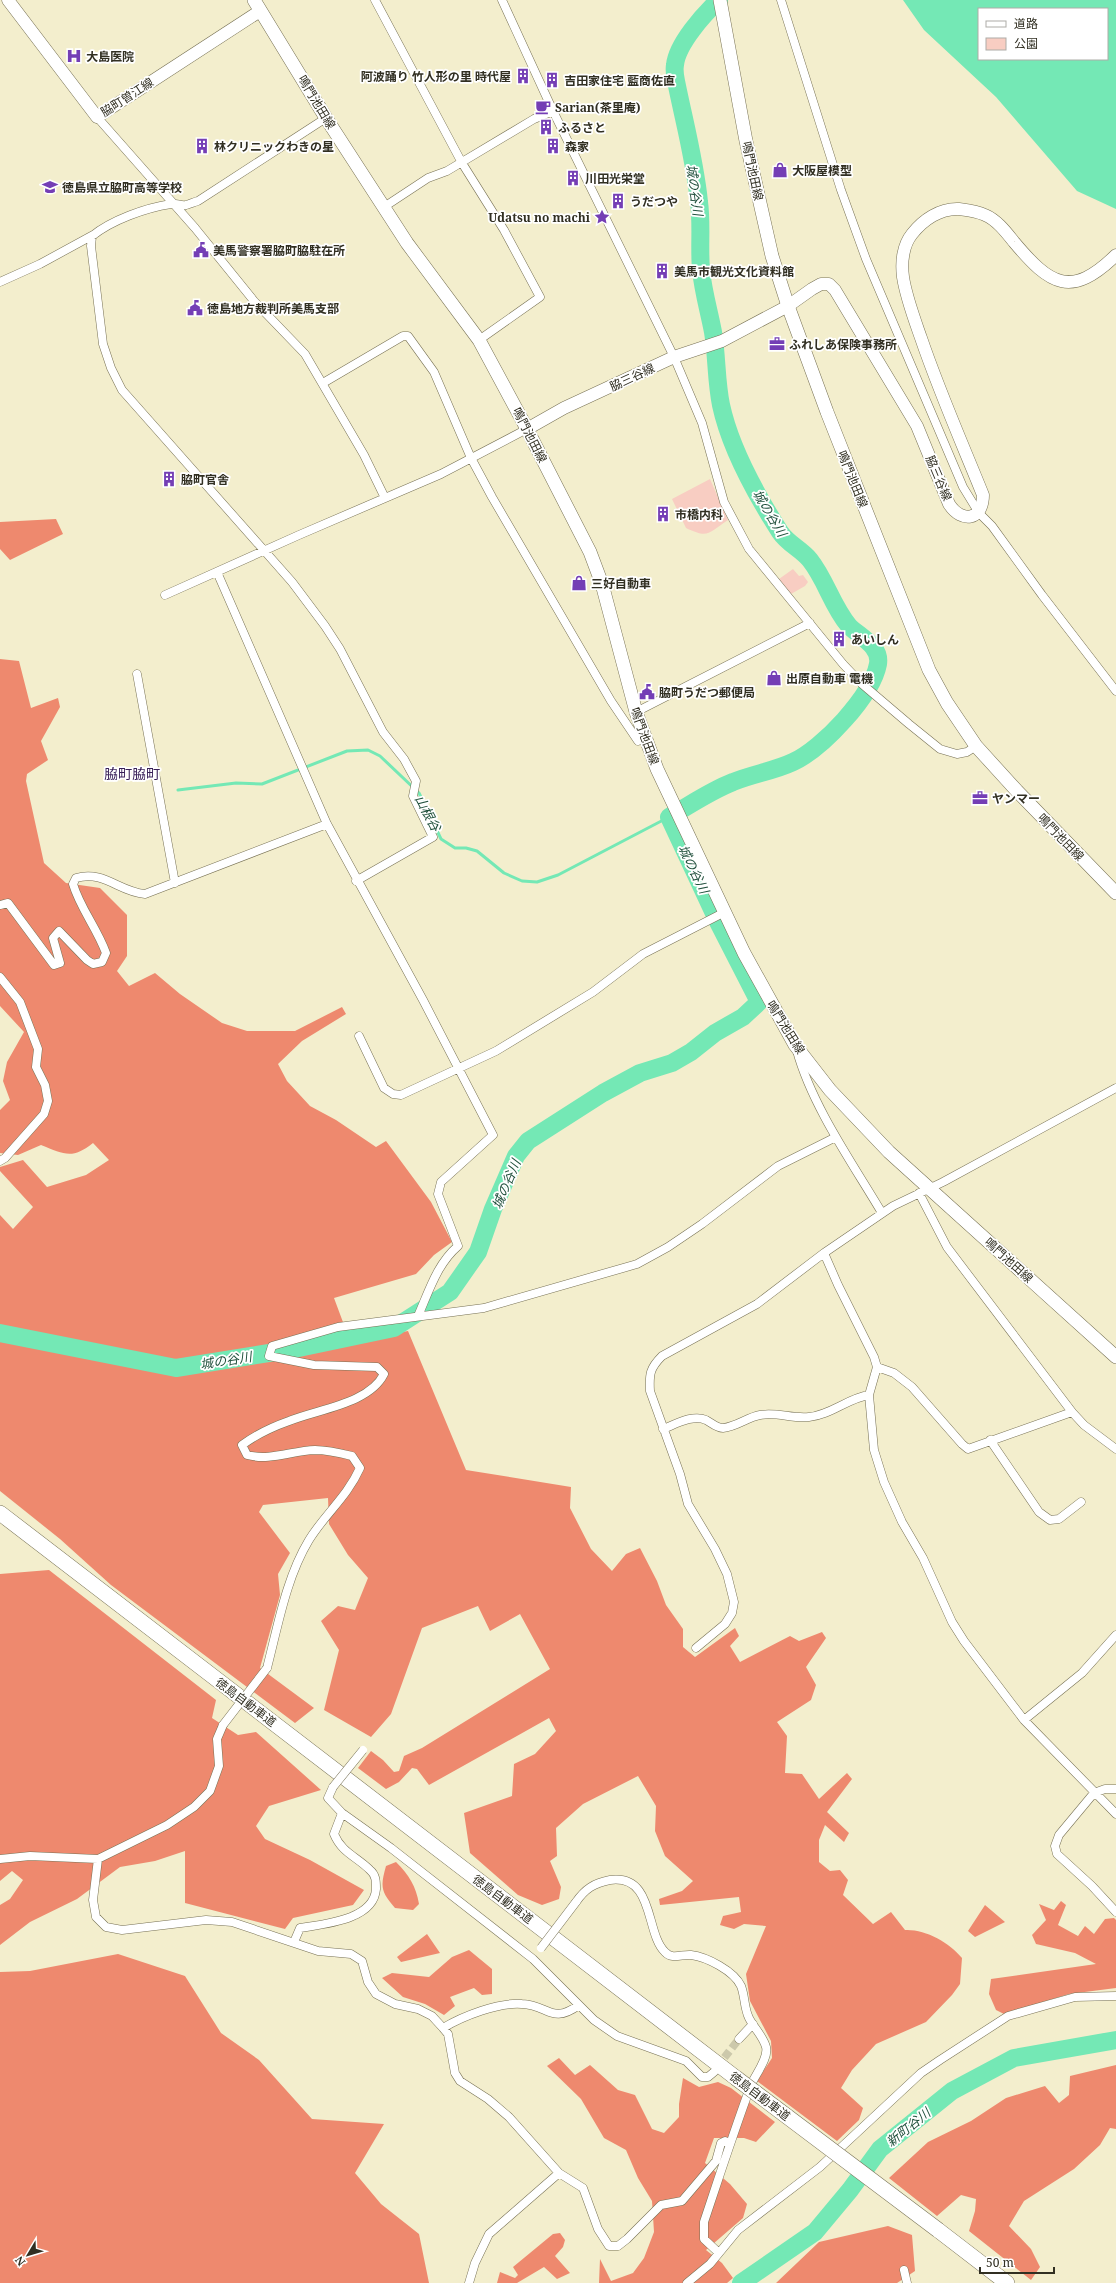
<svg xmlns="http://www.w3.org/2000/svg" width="1116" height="2283" font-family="'Noto Serif','Noto Sans JP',serif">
	<rect width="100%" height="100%" fill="#f3eecd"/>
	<path fill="#f8cdc2" d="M710,479L728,520C708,533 709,539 686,528L672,499Z
		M793,569L799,576L803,575L808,582L805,586L791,594L779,579Z"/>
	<path fill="#ee896e" d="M56,519L63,534L10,560L0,549V522Z
		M0,659L19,661L31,708L58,698L60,707L41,741L48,760L27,774L26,781L44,863L66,883L100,888L127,915V956L117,971L129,986L155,973L180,994L222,1023L247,1031H295L342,1007L346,1014L302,1041L278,1064L287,1081L310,1106L336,1120L376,1147L386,1141L431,1202L452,1242L434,1255L416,1274L334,1298L350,1341L408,1331L466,1470L571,1487L570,1508L591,1549L612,1571L626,1554L640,1548L657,1581L666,1605L683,1629V1647L695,1657L735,1628L739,1636L730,1646L740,1662L790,1636L799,1641L822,1632L826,1638L806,1667L816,1685L811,1700L777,1722L787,1736L785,1773L802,1774L819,1799L847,1773L852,1779L827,1812L849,1833L844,1842L825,1825L819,1840V1862L830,1871L840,1870L848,1880L843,1895L873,1924L891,1912L905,1930C925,1929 949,1942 962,1958L960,1984L952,1995L926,2022L876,2044L852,2070L841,2088L863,2108L859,2120L837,2141L757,2081L772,2058L771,2041L750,2001L746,1974L766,1926L744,1924L734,1929L720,1925L723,1916L741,1912L739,1897L660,1905L659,1899L682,1891L693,1881L665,1856L655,1831L656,1806L638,1776L583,1804L556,1828L557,1856L550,1861L561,1887L559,1899L542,1905L518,1895L470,1853L464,1813L512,1796L514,1764L535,1754L556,1731L549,1718L429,1785L417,1769L412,1768L399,1782L386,1789L358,1768L371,1751L383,1760L394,1772L399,1771L404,1756L422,1748L550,1669L520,1614L490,1631L478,1606L422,1628L391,1714L371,1737L324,1710L339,1650L321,1621L338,1606L355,1610L368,1578L348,1555L329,1524L328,1498L263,1505L259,1512L290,1553L278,1574L280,1595L260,1668L314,1708L295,1723L111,1585L60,1539L0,1491V1215L13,1229L33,1207L0,1171V1167L23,1160L47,1187L86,1175L109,1160L93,1143C72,1160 64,1154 41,1145L18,1155L0,1153V1110L10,1100L3,1081L7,1062L24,1032L0,1006Z
		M49,1570L216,1700L212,1718L238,1735L256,1732L321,1790L269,1806L256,1826L265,1839L310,1860L364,1890L353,1905L293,1918L285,1929L185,1903V1851L155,1861L120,1867L77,1899L30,1922L0,1945V1905L10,1899L23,1880L12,1871L0,1881V1574Z
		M396,1862C409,1875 416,1886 419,1904L413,1910L395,1908C381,1892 380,1887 386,1866Z
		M1061,1901L1066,1905L1058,1925L1078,1936L1085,1926L1094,1934L1105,1919L1114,1918L1116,1920V1988L1069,1994L1004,2014L996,2010L989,1994L991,1979L1096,1964L1075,1953L1036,1944L1032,1935L1046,1920L1039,1904L1054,1910Z
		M985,1905L1005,1922L975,1937L968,1931Z
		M427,1934L440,1953L401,1962L397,1957Z
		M469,1950L492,1969V1994L482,1995L474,1988L450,1997L455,2006L444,2015L425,2004L403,1997L382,1978L392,1973L429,1977L452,1957Z
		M118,1954L185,1976L221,2033L259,2060L312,2119L384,2124L355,2173L381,2204L419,2234L429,2283H0V1972L30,1971Z
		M559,2058L575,2075L590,2065L618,2090L635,2095L652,2129L664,2133L679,2117V2104L683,2078L699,2087L718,2082L731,2088L775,2122L756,2142L744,2138H714L705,2163L730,2184L747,2204L743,2218L706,2250L722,2263L733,2278L727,2283H599L600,2259L611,2281L633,2273L644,2258L654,2232L652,2201L638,2178L626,2150L604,2138L581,2099L547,2066Z
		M1116,2065V2129L1110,2128L1100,2145L1074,2169L1024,2201L1009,2226L1031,2249L1040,2267L1031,2280L969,2231L975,2211L976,2199L961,2195L937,2216L889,2178L928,2142L971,2121L1006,2098L1045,2086L1059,2103L1069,2095L1070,2076Z
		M888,2226L912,2235L915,2271L897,2283H776L819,2242Z
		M560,2233L565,2240L563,2247L555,2256L570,2273L557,2279L544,2267L517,2283H497L500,2272L515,2278L518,2275L513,2267L553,2234Z"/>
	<path fill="#74e8b5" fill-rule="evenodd" d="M903,0H1116V209L1077,191L996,97L924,30ZM979,9H1107V59H979Z"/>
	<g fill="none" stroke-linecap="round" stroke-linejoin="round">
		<path stroke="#74e8b5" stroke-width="3" d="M178,790L236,783L262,784L347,751L368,750L380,756L419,793L441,839L455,848H466L477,851L504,873L522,881L537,882L558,875L669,817"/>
		<path stroke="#74e8b5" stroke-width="18" d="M0,1333L176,1368L294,1349L394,1328L450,1292L478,1252L493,1209L516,1156L528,1141L603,1093L640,1073L672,1063L691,1052L715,1033L743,1017L759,1002L718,922L669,817C690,805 710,791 733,782C752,774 774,771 793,762C822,749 872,696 878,664C881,646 860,637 849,626C832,606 826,580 810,560C801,549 788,544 780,532C757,496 730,447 721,405C716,381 717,356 713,332C709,311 703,291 701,270C699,247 702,224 699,202C695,161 684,121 676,81C675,76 674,70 675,65C677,44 704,14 719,0
			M741,2283L815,2232L850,2190L880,2149L952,2091L1014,2058L1116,2040"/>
		<path stroke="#ccc8ab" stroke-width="8" stroke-dasharray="8 4" stroke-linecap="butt" d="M717,2067L739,2039"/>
		<defs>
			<path id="minor" d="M375,0L462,163L504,230L540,297L479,340
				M502,0L553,111L674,357L702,423L724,502L749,549L843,664L862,684L909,724L940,749L957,754L967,752L976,746
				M781,0L841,190L866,259L963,487L979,513L992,526L1042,595L1116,691
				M97,117L195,228L254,301L305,354L364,455L385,498
				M326,118L198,201C194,202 190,204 186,205C181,206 176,203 171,204C145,208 112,220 92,236L91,246L103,344L111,368L122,390L292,582L325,626L340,649L383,732L404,759L416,781L413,796L433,837L356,881
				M384,207L428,178L447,171L534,119L553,111
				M0,282L40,264L95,234
				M323,383L403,336H408L434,372L471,458L492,497L611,701L638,741L644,737
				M217,572L327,824L423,1000L493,1135L441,1182L438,1194L458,1246C437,1264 429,1291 418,1316
				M165,595L299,535L441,474L527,429
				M137,674L175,883
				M636,712L810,623
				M0,905L8,903L54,965L60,963L53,938L59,931L87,960L93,964L102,962L106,953C97,928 80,908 73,884L76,878C104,870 119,892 145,894L327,824
				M0,977L20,1002L38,1049L36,1067L45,1085L48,1101L44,1114L5,1158L0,1161
				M359,1036L384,1088L393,1094L401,1095L496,1051L593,992L643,954L725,912
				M797,1051C812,1106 853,1164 882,1213
				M919,1193L947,1247L1072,1412L1084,1425L1116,1449
				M824,1253L838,1285L874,1357L877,1367L869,1395L874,1450L884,1482L902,1522L923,1558L952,1622L964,1641L1024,1720L1116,1814
				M877,1367L894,1373L912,1387L962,1444L968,1449L1072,1412
				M663,1429C676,1424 693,1414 706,1420C712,1423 716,1428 723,1428C736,1427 748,1417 760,1415C777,1412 793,1419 809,1417C831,1415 848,1398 869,1395
				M990,1440L1039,1512L1050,1520L1059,1519L1081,1502
				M696,1648L725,1624L732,1613L734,1602L727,1574L715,1549L688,1504L680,1474L650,1391C649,1374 650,1368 662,1356L757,1304L824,1253L893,1206L943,1182L1116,1088
				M267,1668C278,1626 286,1578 309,1540C325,1514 347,1497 360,1468L352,1456C340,1453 328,1450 315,1450C291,1451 270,1461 247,1455L242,1445C257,1434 272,1427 289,1421C318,1409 369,1404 384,1374L377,1367L314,1365L269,1356L272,1346L338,1327L484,1308L637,1264L668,1247L702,1224L778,1166L836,1137
				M1024,1720L1082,1673L1116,1635
				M333,1787L328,1798L342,1813L391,1848L533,1959L594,2020L617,2036L686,2061L702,2077H708L714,2072
				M1116,1789H1105L1094,1793L1059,1835L1055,1846L1057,1854L1092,1886L1116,1912
				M0,1859L30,1856L98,1859L167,1825L194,1807L210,1791L219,1766L217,1739L223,1725
				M98,1859L93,1900L96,1917L106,1927L122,1930L206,1920L232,1922L318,1951L351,1954L362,1961L368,1982L376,1994L395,2004L418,2009L432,2016L443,2028L448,2034L455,2073L460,2081L488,2099L509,2117L559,2173L583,2188L598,2229L609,2246H618L627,2239L661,2205L682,2201L716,2161L721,2143L725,2141L730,2144
				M576,1902C585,1889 594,1883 610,1880C655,1874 645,1933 665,1952C672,1960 682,1954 691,1955C707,1957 734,1971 741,1986C745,1996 744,2008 749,2018C754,2028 763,2036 766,2047C769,2058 755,2075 751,2085C734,2131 719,2177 704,2222V2239L719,2253
				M294,1942L300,1928C324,1924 374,1920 376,1889C376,1881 376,1875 370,1870C356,1856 342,1853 334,1834L342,1813
				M443,2028C463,2016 499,2002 522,2004C549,2005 551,2025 579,2005
				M739,2039L753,2024
				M904,2270L907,2283
				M469,2283L475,2263L489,2234L559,2173
				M687,2283L710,2264L738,2230L820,2167L921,2073L940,2060L1008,2016L1075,1997L1116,1996"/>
			<path id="secondary" d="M8,0L97,117L260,11
				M527,429L564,408L674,357L722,341L788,306L812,289L821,284H829L835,290L917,426L949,504C962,524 983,520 983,495C962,443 939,391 921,338C914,318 906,297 903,277C901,262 903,245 912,234C923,220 940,208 959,209C967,210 977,211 985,215C997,220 1006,232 1014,242C1050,285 1071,299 1116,255"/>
			<path id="primary" d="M254,0L326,118L407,243L479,340L527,429L590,552L602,584L636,712L657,769L744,953L795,1045L830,1090L889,1152L1116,1357
				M720,0L746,141L772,256L788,306L827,412L929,670L947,703L976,746L1017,791L1116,893"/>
			<path id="motorway" d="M0,1513L736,2078
				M938,2230L1007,2283"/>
		</defs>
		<use href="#minor" stroke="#777154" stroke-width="9"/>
		<use href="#secondary" stroke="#777154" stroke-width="13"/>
		<use href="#primary" stroke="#777154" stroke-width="14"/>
		<use href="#motorway" stroke="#777154" stroke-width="16"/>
		<use href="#minor" stroke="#fff" stroke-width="8"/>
		<use href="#secondary" stroke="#fff" stroke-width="12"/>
		<use href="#primary" stroke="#fff" stroke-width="13"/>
		<use href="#motorway" stroke="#fff" stroke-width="15"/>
		<defs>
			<path id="minor-bridge" d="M223,1725L267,1668
				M333,1787L363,1750
				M541,1948L576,1902"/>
			<path id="motorway-bridge" d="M736,2078L938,2230"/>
		</defs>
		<use href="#minor-bridge" stroke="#777154" stroke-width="9" stroke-linecap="butt"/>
		<use href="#motorway-bridge" stroke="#777154" stroke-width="16" stroke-linecap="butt"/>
		<use href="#minor-bridge" stroke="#fff" stroke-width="8"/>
		<use href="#motorway-bridge" stroke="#fff" stroke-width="15"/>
	</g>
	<defs>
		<symbol id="hospital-bare" viewBox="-9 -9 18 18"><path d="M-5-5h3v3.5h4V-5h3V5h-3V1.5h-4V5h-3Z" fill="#743eb5" stroke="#fff" stroke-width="2.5" paint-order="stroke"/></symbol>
		<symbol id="building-bare" viewBox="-9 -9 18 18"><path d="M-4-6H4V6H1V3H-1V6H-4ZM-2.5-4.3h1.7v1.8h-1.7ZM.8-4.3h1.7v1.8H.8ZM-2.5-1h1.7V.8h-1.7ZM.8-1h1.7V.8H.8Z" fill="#743eb5" stroke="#fff" stroke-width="2.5" paint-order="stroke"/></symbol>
		<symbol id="cafe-bare" viewBox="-9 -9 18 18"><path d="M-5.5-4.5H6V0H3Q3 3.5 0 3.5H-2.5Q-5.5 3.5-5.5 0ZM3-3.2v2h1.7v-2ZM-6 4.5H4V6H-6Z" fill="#743eb5" stroke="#fff" stroke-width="2.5" paint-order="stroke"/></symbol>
		<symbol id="shop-bare" viewBox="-9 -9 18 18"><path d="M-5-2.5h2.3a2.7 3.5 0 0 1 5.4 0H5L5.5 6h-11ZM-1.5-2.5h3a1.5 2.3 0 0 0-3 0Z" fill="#743eb5" stroke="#fff" stroke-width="2.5" paint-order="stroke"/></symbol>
		<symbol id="school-bare" viewBox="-9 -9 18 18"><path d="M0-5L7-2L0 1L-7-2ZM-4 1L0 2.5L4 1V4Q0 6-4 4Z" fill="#743eb5" stroke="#fff" stroke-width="2.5" paint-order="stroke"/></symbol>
		<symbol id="sight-bare" viewBox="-9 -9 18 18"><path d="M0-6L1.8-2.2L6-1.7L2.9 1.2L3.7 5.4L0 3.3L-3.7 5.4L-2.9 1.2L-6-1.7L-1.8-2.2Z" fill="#743eb5" stroke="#fff" stroke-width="2.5" paint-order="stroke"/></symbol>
		<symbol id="civic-bare" viewBox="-9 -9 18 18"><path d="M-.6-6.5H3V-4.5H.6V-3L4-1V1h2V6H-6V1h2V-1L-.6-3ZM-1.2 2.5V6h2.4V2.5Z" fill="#743eb5" stroke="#fff" stroke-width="2.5" paint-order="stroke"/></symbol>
		<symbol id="office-bare" viewBox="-9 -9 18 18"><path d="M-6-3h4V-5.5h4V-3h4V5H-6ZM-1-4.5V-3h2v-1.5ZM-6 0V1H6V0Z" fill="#743eb5" stroke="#fff" stroke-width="2.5" paint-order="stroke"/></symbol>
	</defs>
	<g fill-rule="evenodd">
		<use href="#hospital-bare" x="63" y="45" width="22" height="22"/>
		<use href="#building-bare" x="512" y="65" width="22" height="22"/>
		<use href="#building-bare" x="541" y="69" width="22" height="22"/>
		<use href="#cafe-bare" x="532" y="96" width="22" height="22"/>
		<use href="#building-bare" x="535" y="116" width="22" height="22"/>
		<use href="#building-bare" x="191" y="135" width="22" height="22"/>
		<use href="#building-bare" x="542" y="135" width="22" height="22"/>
		<use href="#shop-bare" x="769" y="159" width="22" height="22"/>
		<use href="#building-bare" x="562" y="167" width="22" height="22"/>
		<use href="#school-bare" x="39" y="176" width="22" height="22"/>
		<use href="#building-bare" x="607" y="190" width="22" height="22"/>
		<use href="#sight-bare" x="591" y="206" width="22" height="22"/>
		<use href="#civic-bare" x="190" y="239" width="22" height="22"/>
		<use href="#building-bare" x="651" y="260" width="22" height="22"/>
		<use href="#civic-bare" x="184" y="297" width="22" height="22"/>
		<use href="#office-bare" x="766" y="333" width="22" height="22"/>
		<use href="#building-bare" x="158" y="468" width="22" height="22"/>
		<use href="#building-bare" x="652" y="503" width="22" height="22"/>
		<use href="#shop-bare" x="568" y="572" width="22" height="22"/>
		<use href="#building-bare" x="828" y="628" width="22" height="22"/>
		<use href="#shop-bare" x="763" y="667" width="22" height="22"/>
		<use href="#civic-bare" x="636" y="681" width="22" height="22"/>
		<use href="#office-bare" x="969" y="787" width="22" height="22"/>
	</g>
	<g text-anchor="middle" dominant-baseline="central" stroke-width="3.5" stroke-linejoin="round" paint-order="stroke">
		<g font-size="12" font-weight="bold" fill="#312f22" stroke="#fff" text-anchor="start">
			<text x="86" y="56">大島医院</text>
			<text x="511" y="76" text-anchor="end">阿波踊り 竹人形の里 時代屋</text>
			<text x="564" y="80">吉田家住宅 藍商佐直</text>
			<text x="555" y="107">Sarian(茶里庵)</text>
			<text x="558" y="127">ふるさと</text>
			<text x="214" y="146">林クリニックわきの星</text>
			<text x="565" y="146">森家</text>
			<text x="792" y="170">大阪屋模型</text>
			<text x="585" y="178">川田光栄堂</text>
			<text x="62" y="187">徳島県立脇町高等学校</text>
			<text x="630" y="201">うだつや</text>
			<text x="590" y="217" text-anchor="end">Udatsu no machi</text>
			<text x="213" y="250">美馬警察署脇町脇駐在所</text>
			<text x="674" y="271">美馬市観光文化資料館</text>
			<text x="207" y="308">徳島地方裁判所美馬支部</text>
			<text x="789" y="344">ふれしあ保険事務所</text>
			<text x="181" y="479">脇町官舎</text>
			<text x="675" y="514">市橋内科</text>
			<text x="591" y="583">三好自動車</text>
			<text x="851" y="639">あいしん</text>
			<text x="786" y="678">出原自動車 電機</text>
			<text x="659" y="692">脇町うだつ郵便局</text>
			<text x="992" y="798">ヤンマー</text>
		</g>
		<g font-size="12" fill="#312f22" stroke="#fff">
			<text transform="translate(127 97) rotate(-33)">脇町曽江線</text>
			<text transform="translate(317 102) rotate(59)">鳴門池田線</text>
			<text transform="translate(753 171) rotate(78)">鳴門池田線</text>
			<text transform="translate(632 377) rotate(-25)">脇三谷線</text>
			<text transform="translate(530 435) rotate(63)">鳴門池田線</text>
			<text transform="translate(939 478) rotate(67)">脇三谷線</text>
			<text transform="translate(853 479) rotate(68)">鳴門池田線</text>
			<text transform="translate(645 736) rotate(70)">鳴門池田線</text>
			<text transform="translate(1061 837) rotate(46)">鳴門池田線</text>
			<text transform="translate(786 1027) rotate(58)">鳴門池田線</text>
			<text transform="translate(1009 1260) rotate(42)">鳴門池田線</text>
			<text transform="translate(246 1702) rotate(37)">徳島自動車道</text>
			<text transform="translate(503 1899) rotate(37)">徳島自動車道</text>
			<text transform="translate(760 2096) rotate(37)">徳島自動車道</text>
		</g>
		<g font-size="13" font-style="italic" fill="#20503c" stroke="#fff">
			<text transform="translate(695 190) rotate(82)">城の谷川</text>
			<text transform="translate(770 513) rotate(59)">城の谷川</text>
			<text transform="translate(428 813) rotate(62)">山根谷</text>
			<text transform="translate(694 869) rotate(64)">城の谷川</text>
			<text transform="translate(506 1184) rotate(-67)">城の谷川</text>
			<text transform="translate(226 1360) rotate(-9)">城の谷川</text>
			<text transform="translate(908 2127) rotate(-39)">新町谷川</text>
		</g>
		<g font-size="14" fill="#371e57" stroke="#fff">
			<text x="132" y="773">脇町脇町</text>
		</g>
	</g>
	<rect x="978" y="8" width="130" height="52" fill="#ffffff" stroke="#adaca7"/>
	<rect x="986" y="21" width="20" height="6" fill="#ffffff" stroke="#adaca7"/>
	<text x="1014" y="28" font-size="12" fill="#312f22">道路</text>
	<rect x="986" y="38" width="20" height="12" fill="#f8cdc2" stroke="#adaca7"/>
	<text x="1014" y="48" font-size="12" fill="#312f22">公園</text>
	<g transform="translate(28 2255) rotate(232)" stroke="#ffffff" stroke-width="3" paint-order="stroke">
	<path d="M0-3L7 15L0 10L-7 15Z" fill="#312f22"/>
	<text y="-6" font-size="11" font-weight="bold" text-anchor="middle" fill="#312f22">N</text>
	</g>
	<path d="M980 2267v6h74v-6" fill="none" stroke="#312f22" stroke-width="2"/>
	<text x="986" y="2267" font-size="12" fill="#312f22" stroke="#ffffff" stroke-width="3" paint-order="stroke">50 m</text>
</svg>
